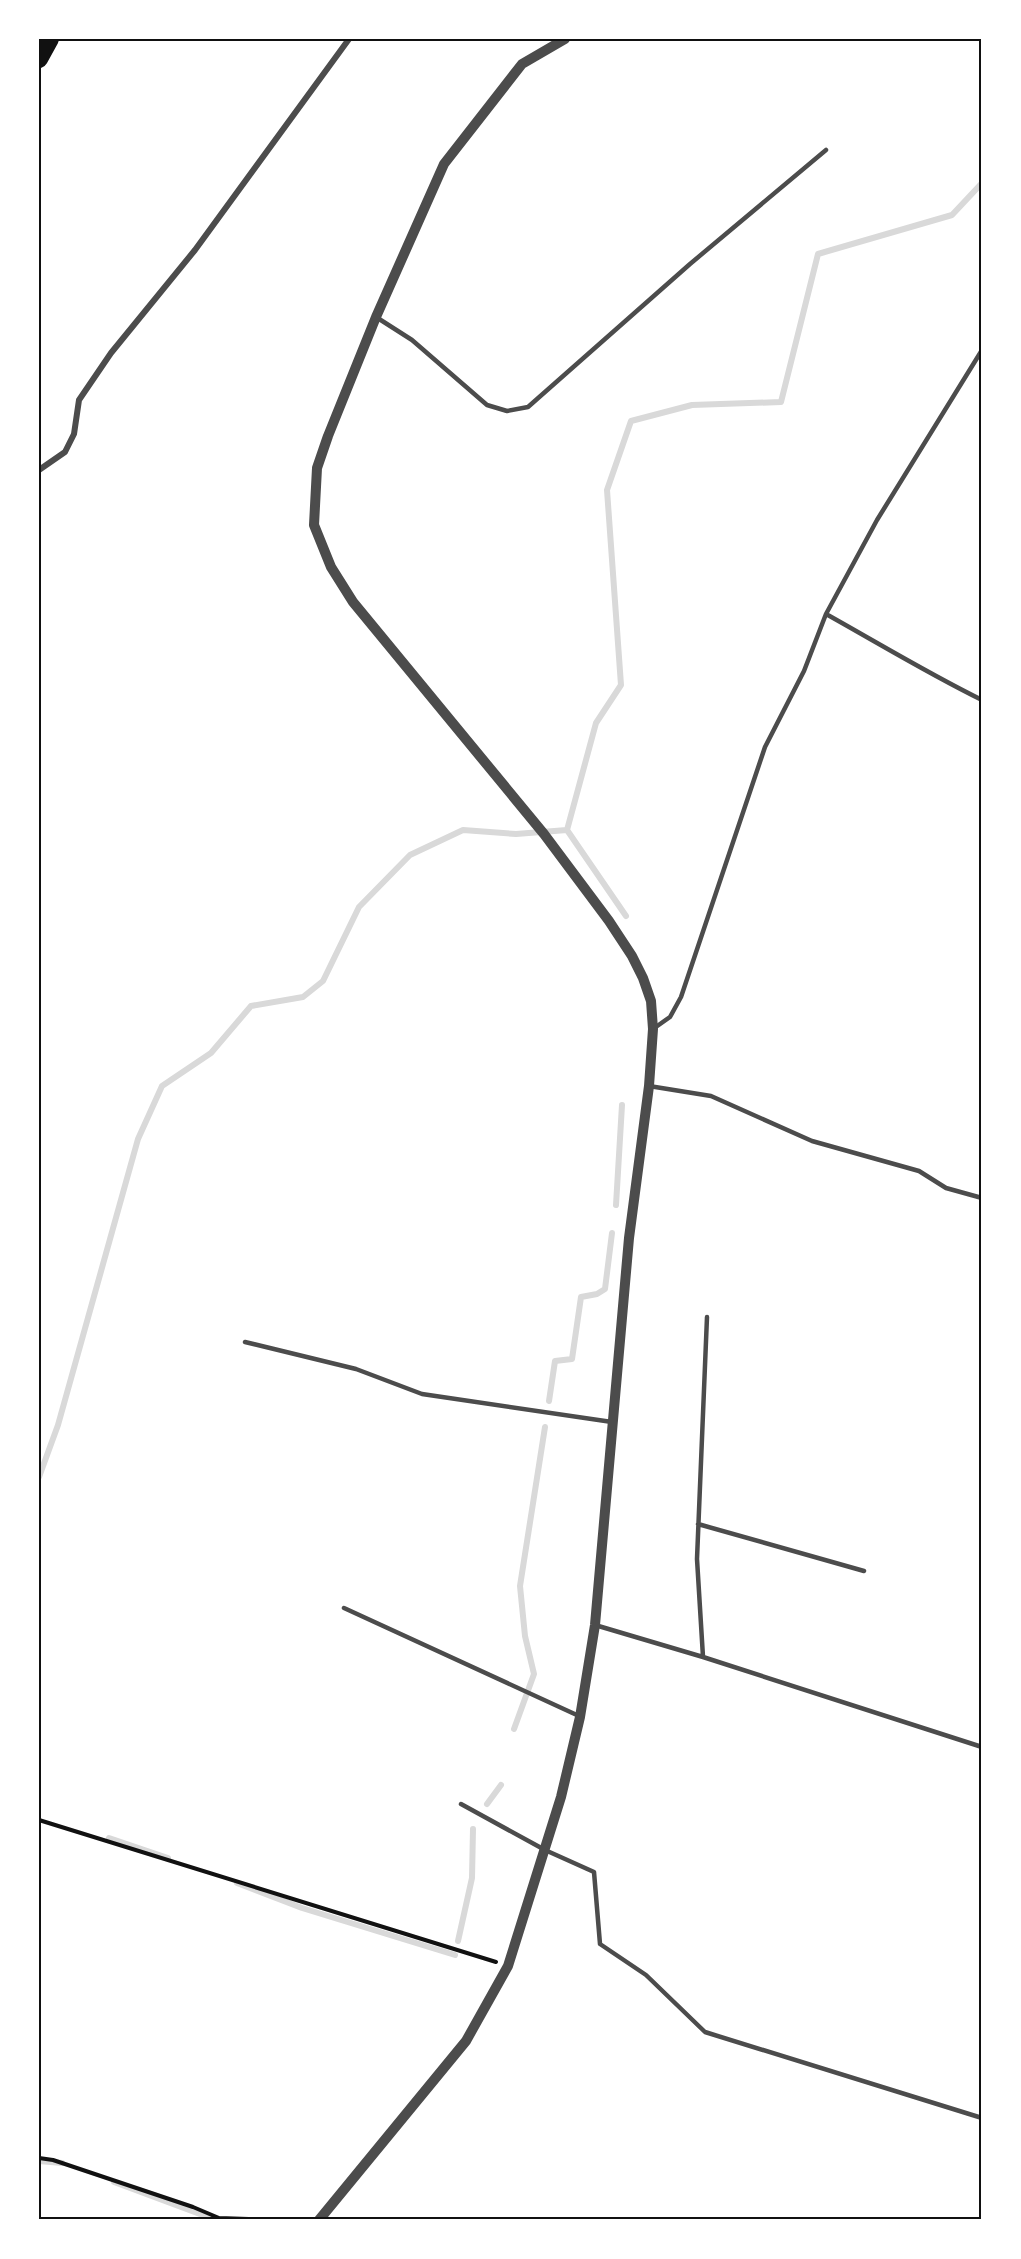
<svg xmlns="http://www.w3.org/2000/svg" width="1021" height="2259" font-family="'Roboto Serif',serif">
	<rect width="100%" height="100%" fill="#fff"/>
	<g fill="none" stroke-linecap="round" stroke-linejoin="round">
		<path stroke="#d9d9d9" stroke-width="6" d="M567,830L626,916
			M616,1205L622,1105
			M549,1401L555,1361L572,1359L581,1297L597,1294L605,1289L612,1233
			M39,1477L58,1425L138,1139L162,1086L211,1053L251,1006L303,997L323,981L359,907L410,855L463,830L516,834L567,830L596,723L621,685L607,490L631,421L692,405L781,402L818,254L952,215L982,183
			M514,1729L534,1674L525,1636L520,1586L545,1427
			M487,1804L501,1785
			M109,1838L168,1858
			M237,1883L302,1908L455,1955
			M458,1941L472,1878L473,1829
			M39,2161L62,2163
			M114,2182L216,2220"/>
		<path stroke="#111" stroke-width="4" d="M39,1820L496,1962
			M39,2158L53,2160L193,2207L219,2218L273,2220"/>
		<path stroke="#4c4c4c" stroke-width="4.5" d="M376,317L412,340L487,405L507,411L528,407L690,264L826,150
			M826,614C878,643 929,674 982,700
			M653,1029L670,1017L681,997L765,747L804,671L826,614L877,520L982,350
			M649,1086L711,1096L812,1141L919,1171L946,1188L982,1198
			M245,1342L356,1369L422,1394L612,1422
			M698,1524L864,1571
			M344,1608L579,1716
			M595,1625L703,1657L982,1747
			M703,1657L697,1559L707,1317
			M461,1804L545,1850L594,1872L600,1944L646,1975L705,2032L982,2118"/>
		<path stroke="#4c4c4c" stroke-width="6" d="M39,470L65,452L74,434L79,400L111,353L195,250L349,39"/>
		<path stroke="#4c4c4c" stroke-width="10" d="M319,2220L466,2041L508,1966L561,1797L580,1717L595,1625L629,1238L649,1086L653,1029L651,1001L643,978L632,956L609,921L544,834L353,602L331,567L314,525L317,468L328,436L376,317L444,164L522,64L565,39"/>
		<path stroke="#111" stroke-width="18" d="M39,59L50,39"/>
	</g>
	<rect width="1021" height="2259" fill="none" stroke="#ffffff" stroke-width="81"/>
	<rect x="40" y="40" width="940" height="2178" fill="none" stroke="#111" stroke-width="2"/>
</svg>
